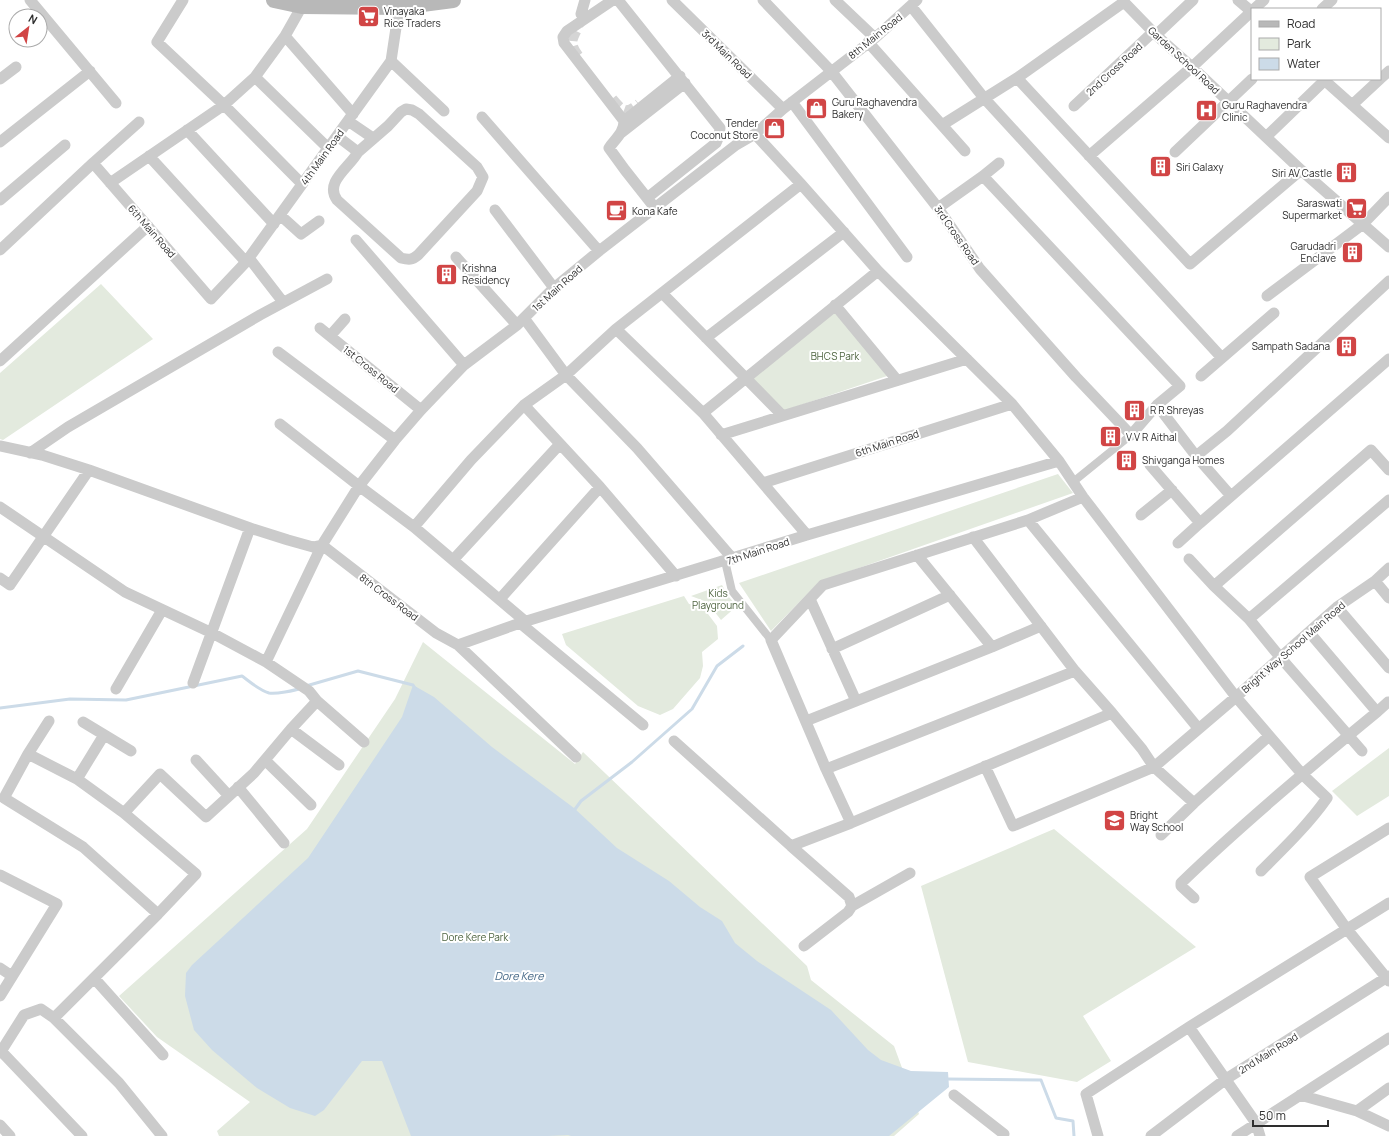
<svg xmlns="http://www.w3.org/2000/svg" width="1389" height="1136" font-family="Manrope,sans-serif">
	<rect width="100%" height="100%" fill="#fff"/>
	<path fill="#e3eade" d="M101,284L153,339L3,440L0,439V373Z
		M840,308L896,373L783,411L751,378Z
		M1058,474L1073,493L819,582L771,631L739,583Z
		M722,585L728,596L737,606L721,620L707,602L691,596Z
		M684,596L689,604L702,606L717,626L718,639L702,652L703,666L700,678L673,709L660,715L638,706L566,645L562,634Z
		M423,642L575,764L583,752L807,966L811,980L894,1046L919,1114L894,1136H219L217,1131L250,1102L157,1037L119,996L307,829L395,699Z
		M1389,748V796L1357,816L1332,791Z
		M1054,829L1196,947L1083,1016L1111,1061L1077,1082L968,1062L921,886Z"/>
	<path fill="#ccdbe8" d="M413,685L434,697L492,747L574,808L617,848L669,881L700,907L722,921L735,943L757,961L831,1010L868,1050L881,1060L911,1071L948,1072L949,1087L889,1136H571L568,1135L548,1136H411L382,1061H362L324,1110L315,1116L290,1108L257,1088L212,1050L194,1030L185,996L186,973L192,965L308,858L402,717Z"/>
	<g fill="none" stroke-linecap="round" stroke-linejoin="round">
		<path stroke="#ccdbe8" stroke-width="3" d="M306,686L358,671L413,685L415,688
			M0,708L70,699L126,700L242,676C250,682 259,690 269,693C276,694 294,691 301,688
			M573,812L581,801L632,762L692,709L717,666L743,646
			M946,1079L1041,1080L1056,1118L1073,1121L1074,1136"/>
		<path stroke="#d5d5d5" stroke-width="11" stroke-dasharray="11 5.5" stroke-linecap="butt" d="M578,56C565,39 576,37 579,21
			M612,99C623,112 626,115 639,104"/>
		<path stroke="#cbcbcb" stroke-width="8" d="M1073,482L1131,435
			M725,561L732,591L771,640"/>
		<path stroke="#cbcbcb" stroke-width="11" d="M30,0L116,103
			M183,0L157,42L224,105L302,184
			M613,0L567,31L563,37L564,43L624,121C624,133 615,139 609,148L625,170L655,208
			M618,0L720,128L719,136L716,143L647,198
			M672,0L783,109
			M763,0L831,71L938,208L980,269L1076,377L1131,435L1157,405L1180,386L983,176L938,208
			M835,0L875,38
			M1122,0L1156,35L1192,67L1301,170L1389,247
			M1238,0L1252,12
			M911,6L984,98L1222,358
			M1254,9L1264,0
			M1322,9L1332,0
			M581,14L585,0
			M1156,35L1193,0
			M285,36L353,114
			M868,42L965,151
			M391,61L444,111
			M255,77L328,148
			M1017,78L1190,264L1301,170
			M0,79L16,67
			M1323,79L1389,138
			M1380,79L1389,71
			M792,102L907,257
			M1352,105L1380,79
			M1074,106L1153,32
			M406,109L412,110L419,114L477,167L483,177L477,191L418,255C412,260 409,260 401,258L337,200C324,182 350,167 358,152L388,126L401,112Z
			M482,117L599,251
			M348,121L373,138
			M624,121L680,76
			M942,125L1017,78L1124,2
			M187,130L274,224
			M621,133L685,83
			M755,134L801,184L878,271L1012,404L1059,461L1083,497L1236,697L1302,774L1327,798C1308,825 1284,848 1261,871
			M337,136L358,152
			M1266,137L1325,80
			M0,142L90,71
			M1175,152L1252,79
			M149,156L246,262
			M1089,156L1192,67L1252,11
			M93,163L211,299L246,262L391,61L400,1
			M983,176L999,163
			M110,183L224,105L255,77L285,36L302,6
			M801,184L616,329L703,413L807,535
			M0,200L65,145
			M495,210L554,288
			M280,215L301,234L319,221
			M356,240L464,365
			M0,250L93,163L139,122
			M456,257L517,325
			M249,258L283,302
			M662,293L782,415
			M1267,296L1363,224L1389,197
			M835,305L897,380
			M524,318L566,375L637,448L733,559
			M320,328L421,410
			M330,336L345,319
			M706,338L844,232
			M278,352L395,440
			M0,361L148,226
			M1201,376L1274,313
			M524,405L600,487L676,576
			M1157,405L1196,456L1227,431L1389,281
			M703,413L878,271
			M280,424L359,486L414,527L526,622
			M721,435L967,359
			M0,446L42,455L89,470L250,528L288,540L313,547L322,545
			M30,453L68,427L260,315L327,279
			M1196,456L1231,496
			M1150,465L1200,523L1389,359
			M763,483L1012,404
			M1083,497L1028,520L823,585L771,640L826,769L851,823L1112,713L1142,749L1154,767L1236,697L1337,607L1375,581L1389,568
			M0,507L125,592L212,633L266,662L309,691L317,701L291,729L254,773L206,817L160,774L124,813L196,874L158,914L83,847L4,798L28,754L49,721
			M1141,515L1172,490
			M1028,520L1198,728
			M414,527L471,460L524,405L566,375L616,329
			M973,537L1075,671L1112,713
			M1178,543L1200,523
			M322,545L436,633L458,645L576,757
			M1189,559L1214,586
			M453,560L560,444
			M0,578L10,585L89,470
			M1375,581L1389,598
			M500,599L600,487
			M810,599L856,701
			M1337,607L1389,668
			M1249,619L1389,500
			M520,623L643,725
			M458,645L520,623L807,535L1059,461
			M992,647L1041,626
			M832,649L950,595
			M266,662L322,545L359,486L395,440L421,410L464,365L517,325L554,288L599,251L736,145L755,134L783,109L875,38L917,0
			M193,683L250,528
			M116,689L162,610
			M317,701L364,742
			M1377,712L1388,702
			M806,721L992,647L917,555
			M83,722L131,751
			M291,729L339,765
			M674,741L791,846L851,823
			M1362,751L1280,657L1249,619L1214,586L1371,450L1389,470
			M28,754L77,779L124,813
			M196,760L229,796
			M265,760L311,805
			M985,766L1013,826L1154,767L1194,803L1269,736
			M826,769L1075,671
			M77,779L104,735
			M238,787L284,843
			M1389,828L1310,877L1346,928L1389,981
			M1161,835L1194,803
			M791,846L849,897L852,906L848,912L804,946
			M0,875L57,904L0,996
			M1194,898L1181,886V883C1243,823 1310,767 1377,712L1309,632
			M852,906L910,873
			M0,968L12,976
			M94,978L163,1055
			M54,1018L158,914
			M1189,1027L1256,1123L1260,1136
			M1,1051L82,1136
			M0,1053L24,1015L41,1009L54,1018L119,1083L162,1136
			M954,1095L1004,1134
			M1300,1095L1357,1111L1389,1126
			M1357,1111L1389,1088
			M0,1125L10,1136
			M1098,1136L1086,1094L1189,1027L1389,903
			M1151,1136L1226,1079L1389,976
			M1237,1136L1389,1038"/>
		<path stroke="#b8b8b8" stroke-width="16" d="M274,0L302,6L399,7L453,0"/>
	</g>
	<defs>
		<symbol id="supermarket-square" viewBox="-11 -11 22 22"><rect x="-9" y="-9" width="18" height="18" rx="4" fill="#d14545" stroke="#fff"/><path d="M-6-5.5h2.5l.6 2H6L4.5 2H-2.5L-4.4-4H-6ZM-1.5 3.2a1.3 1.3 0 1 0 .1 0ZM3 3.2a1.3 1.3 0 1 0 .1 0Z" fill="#fff"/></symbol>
		<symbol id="shop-square" viewBox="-11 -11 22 22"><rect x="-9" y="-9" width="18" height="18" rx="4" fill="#d14545" stroke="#fff"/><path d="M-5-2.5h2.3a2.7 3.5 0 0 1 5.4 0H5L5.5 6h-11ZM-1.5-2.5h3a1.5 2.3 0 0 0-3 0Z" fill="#fff"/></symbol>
		<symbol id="hospital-square" viewBox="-11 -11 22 22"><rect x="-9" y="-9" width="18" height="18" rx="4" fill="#d14545" stroke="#fff"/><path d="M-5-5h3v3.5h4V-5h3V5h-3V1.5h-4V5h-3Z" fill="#fff"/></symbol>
		<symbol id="building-square" viewBox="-11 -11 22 22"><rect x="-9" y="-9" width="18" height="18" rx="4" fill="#d14545" stroke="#fff"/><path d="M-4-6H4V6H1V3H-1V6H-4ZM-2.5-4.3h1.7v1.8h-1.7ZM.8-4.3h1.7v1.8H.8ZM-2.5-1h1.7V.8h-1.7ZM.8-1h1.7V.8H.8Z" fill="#fff"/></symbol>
		<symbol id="cafe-square" viewBox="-11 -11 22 22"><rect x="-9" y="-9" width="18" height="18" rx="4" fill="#d14545" stroke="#fff"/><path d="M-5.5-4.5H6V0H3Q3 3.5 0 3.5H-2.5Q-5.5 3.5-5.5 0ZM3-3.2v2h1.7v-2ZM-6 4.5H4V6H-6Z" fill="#fff"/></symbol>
		<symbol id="school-square" viewBox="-11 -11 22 22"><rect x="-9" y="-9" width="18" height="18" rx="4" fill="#d14545" stroke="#fff"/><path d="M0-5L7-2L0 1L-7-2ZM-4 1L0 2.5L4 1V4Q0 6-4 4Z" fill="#fff"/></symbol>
	</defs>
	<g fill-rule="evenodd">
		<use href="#supermarket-square" x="356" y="4" width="25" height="25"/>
		<use href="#shop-square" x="804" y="96" width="25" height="25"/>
		<use href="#hospital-square" x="1194" y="98" width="25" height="25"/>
		<use href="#shop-square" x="762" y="116" width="25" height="25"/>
		<use href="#building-square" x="1148" y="154" width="25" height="25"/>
		<use href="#building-square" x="1334" y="160" width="25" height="25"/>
		<use href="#supermarket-square" x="1344" y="196" width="25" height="25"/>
		<use href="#cafe-square" x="604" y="198" width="25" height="25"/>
		<use href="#building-square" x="1340" y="240" width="25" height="25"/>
		<use href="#building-square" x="434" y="262" width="25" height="25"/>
		<use href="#building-square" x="1334" y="334" width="25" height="25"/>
		<use href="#building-square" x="1122" y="398" width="25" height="25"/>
		<use href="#building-square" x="1098" y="424" width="25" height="25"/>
		<use href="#building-square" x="1114" y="448" width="25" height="25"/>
		<use href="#school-square" x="1102" y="808" width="25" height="25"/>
	</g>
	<g text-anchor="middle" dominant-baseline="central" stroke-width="4" stroke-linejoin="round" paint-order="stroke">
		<g font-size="10" fill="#2e2e2e" stroke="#fff" text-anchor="start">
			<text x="384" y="11">Vinayaka<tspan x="384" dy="12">Rice Traders</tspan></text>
			<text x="832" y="102">Guru Raghavendra<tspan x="832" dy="12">Bakery</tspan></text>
			<text x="1222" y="105">Guru Raghavendra<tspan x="1222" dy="12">Clinic</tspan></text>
			<text x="758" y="123" text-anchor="end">Tender<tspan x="758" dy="12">Coconut Store</tspan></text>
			<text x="1176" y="167">Siri Galaxy</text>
			<text x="1332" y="173" text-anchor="end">Siri AV Castle</text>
			<text x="1342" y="203" text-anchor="end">Saraswati<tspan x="1342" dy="12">Supermarket</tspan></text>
			<text x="632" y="211">Kona Kafe</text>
			<text x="1336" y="246" text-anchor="end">Garudadri<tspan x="1336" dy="12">Enclave</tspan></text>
			<text x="462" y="268">Krishna<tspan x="462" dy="12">Residency</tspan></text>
			<text x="1330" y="346" text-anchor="end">Sampath Sadana</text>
			<text x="1150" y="410">R R Shreyas</text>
			<text x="1126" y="437">V V R Aithal</text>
			<text x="1142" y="460">Shivganga Homes</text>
			<text x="1130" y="815">Bright<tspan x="1130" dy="12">Way School</tspan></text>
		</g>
		<g font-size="10" fill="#2e2e2e" stroke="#fff">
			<text transform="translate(875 36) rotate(-39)">8th Main Road</text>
			<text transform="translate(727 54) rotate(44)">3rd Main Road</text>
			<text transform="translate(1184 60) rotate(43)">Garden School Road</text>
			<text transform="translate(1114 69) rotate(-43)">2nd Cross Road</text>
			<text transform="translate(322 157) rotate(-54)">4th Main Road</text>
			<text transform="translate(152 231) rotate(49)">6th Main Road</text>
			<text transform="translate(957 235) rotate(55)">3rd Cross Road</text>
			<text transform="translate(557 288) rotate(-42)">1st Main Road</text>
			<text transform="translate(371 369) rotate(39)">1st Cross Road</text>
			<text transform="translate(887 443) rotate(-18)">6th Main Road</text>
			<text transform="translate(758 551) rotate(-18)">7th Main Road</text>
			<text transform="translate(389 597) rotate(37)">8th Cross Road</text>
			<text transform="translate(1293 647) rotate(-41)">Bright Way School Main Road</text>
			<text transform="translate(1268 1053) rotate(-32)">2nd Main Road</text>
		</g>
		<g font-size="10" fill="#4f6541" stroke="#fff">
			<text x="835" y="356">BHCS Park</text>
			<text x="718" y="593">Kids<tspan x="718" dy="12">Playground</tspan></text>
			<text x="475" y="937">Dore Kere Park</text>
		</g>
		<g font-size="11" font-style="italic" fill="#466987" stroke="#fff">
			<text x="519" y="975">Dore Kere</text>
		</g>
	</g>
	<rect x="1251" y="8" width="130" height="72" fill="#ffffff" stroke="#ababab"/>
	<rect x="1259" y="21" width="20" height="6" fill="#b8b8b8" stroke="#ababab"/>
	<text x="1287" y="28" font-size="12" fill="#2e2e2e">Road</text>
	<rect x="1259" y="38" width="20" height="12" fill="#e3eade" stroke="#ababab"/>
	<text x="1287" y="48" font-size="12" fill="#2e2e2e">Park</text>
	<rect x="1259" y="58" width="20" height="12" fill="#ccdbe8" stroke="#ababab"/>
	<text x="1287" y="68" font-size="12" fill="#2e2e2e">Water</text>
	<g transform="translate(28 28) rotate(30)"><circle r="19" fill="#ffffff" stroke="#ababab"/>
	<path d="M0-3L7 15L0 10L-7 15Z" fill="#d14545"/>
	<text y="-6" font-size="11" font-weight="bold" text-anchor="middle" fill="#2e2e2e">N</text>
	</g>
	<path d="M1253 1120v6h75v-6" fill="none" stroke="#2e2e2e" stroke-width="2"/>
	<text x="1259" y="1120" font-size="12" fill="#2e2e2e" stroke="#ffffff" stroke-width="3" paint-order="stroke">50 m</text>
</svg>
